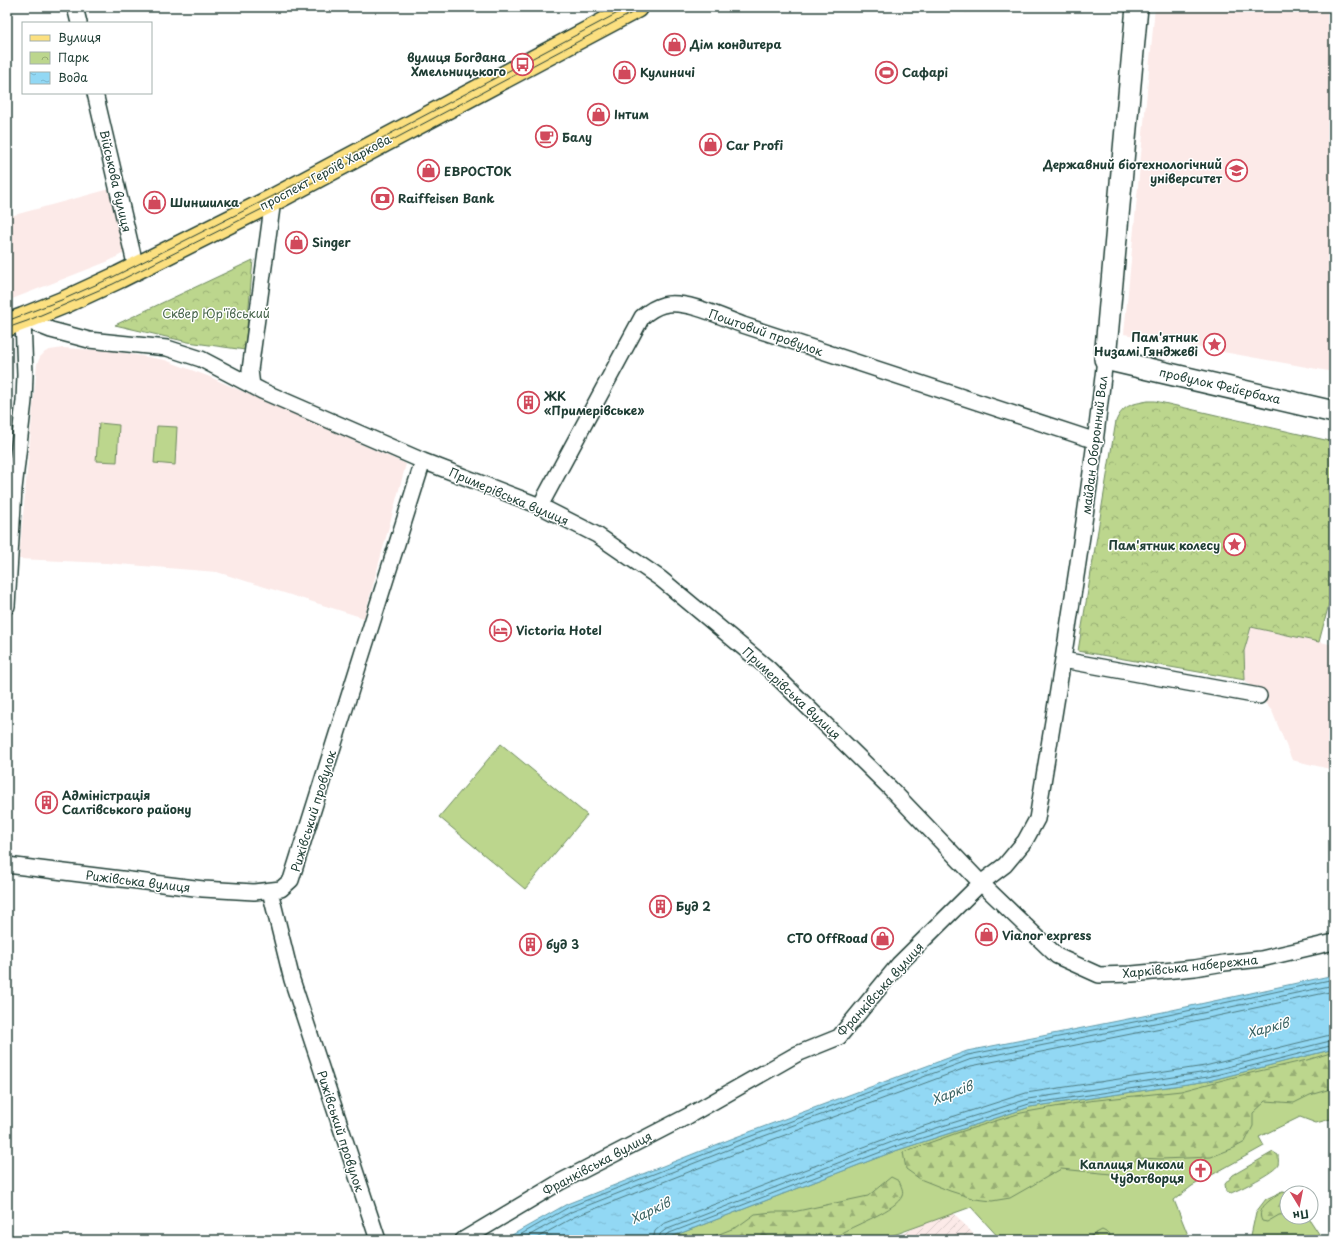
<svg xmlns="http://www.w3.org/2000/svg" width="1341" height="1247" font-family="'Playpen Sans',sans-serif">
	<defs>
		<pattern id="industrial-furrows" width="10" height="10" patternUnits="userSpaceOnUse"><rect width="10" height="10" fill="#fceae8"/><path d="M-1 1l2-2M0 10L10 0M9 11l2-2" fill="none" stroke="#d8cac8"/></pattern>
		<pattern id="forest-firs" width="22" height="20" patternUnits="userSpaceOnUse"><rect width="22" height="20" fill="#bcd68d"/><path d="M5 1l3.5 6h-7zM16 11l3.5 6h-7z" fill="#98af74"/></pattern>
		<pattern id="park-crowns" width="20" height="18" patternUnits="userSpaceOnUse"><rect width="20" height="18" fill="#bcd68d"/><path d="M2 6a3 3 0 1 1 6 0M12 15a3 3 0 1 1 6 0" fill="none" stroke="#98af74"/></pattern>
		<pattern id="water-ripples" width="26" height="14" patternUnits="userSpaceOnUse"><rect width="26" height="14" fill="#92d8f4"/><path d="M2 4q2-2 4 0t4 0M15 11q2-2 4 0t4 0" fill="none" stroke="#7dbad2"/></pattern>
	</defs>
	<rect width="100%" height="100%" fill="#fff"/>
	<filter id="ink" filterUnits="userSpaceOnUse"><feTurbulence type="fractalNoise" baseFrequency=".025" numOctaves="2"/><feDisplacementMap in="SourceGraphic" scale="8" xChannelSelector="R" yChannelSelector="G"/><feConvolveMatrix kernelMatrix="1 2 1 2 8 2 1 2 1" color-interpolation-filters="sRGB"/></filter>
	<g filter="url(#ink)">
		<path fill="#fceae8" d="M963,7H1005L965,13Z
			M1155,7H1334V372L1124,334Z
			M110,189L124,253L109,261L7,301V217Z
			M63,348L113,351L165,360L210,377L406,464L364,618L217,572L106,563L19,559L37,364L40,357L45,352L50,350Z
			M1251,627L1334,645V770L1292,760L1272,711L1245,680L1244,651Z"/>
		<path fill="url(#industrial-furrows)" d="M949,1208L979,1240H893Z"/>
		<path fill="#bcd68d" stroke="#6e8a60" d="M99,423L119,425L117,462L96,461Z
			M157,426L177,427L175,465L154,463Z
			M501,744L587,815L525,889L439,817Z
			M1334,1049V1118L1316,1123L1300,1117L1259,1137L1264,1146L1192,1186L1174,1200L1190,1240H1001L971,1207L880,1240H663L895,1151L1030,1107L1208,1081Z
			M1281,1192L1291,1193H1287V1217H1308L1323,1240H1250L1256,1212L1266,1199Z"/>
		<path fill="url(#forest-firs)" stroke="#6e8a60" d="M1334,1052V1088L1310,1095L1294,1103L1266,1101L1253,1113V1126L1245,1142L1234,1148L1211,1157L1161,1159L1138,1158L1127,1167L1111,1174L1061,1169L1010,1198L992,1201L975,1199L950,1191L920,1179L906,1169L903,1152L960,1132L1021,1113L1088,1101L1181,1091L1242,1075L1307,1060Z
			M1273,1152L1278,1155C1278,1158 1279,1162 1278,1165C1275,1172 1239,1190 1231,1193L1226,1191L1225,1184L1233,1175Z
			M891,1177L899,1181C901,1186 904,1191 902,1196C897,1209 856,1225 843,1232C840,1234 837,1237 834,1240H704L737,1227L755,1214L773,1212H793L868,1196Z
			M1283,1192L1287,1194V1214L1279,1215L1267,1222L1262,1221C1255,1207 1273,1198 1283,1192Z
			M1102,1230L1108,1233L1113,1240H1083Z"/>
		<path fill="url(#park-crowns)" stroke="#6e8a60" d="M253,260L245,350L188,342L115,325Z
			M1148,401H1155L1334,442V585L1319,642L1251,627L1244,651L1245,680L1078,651L1116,421C1123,405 1132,404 1148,401Z"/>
		<path fill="url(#water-ripples)" stroke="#649aa7" d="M1334,975V1049L1330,1050L1208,1081L1030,1107L895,1151L663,1240H503L567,1204L736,1137L967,1051L1163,1012Z"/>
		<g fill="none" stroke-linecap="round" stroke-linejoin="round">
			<path stroke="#4d7b81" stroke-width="1" d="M511,1240L569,1207L738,1141L968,1055L1164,1016L1334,979
				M521,1240L571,1212L740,1145L969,1060L1165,1021L1334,985
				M533,1240L574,1217L742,1151L971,1066L1166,1027L1334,991
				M653,1240L655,1231L663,1224L890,1137L1026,1093L1205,1066L1334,1034
				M659,1240L660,1234L665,1230L892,1142L1028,1099L1207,1072L1334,1040
				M664,1240V1237L667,1234L894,1147L1029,1104L1208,1077L1334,1045"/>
			<defs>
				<path id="street" d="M75,7L79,23
					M95,93L136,268
					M252,386L250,370L273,200
					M540,506L642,317C648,312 655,307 663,305C684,299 722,317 743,325L1096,441
					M7,606L14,489L24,401L25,375L23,319L51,330L89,340L167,348L201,359L262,391L423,461L540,506L597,535L661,579L769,669L890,788L981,883L1057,956L1099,975L1132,974L1195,968L1224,963L1261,959L1334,942
					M1063,660L1259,696
					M7,865L203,889L254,892L281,889L291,880L423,461
					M270,891L292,980L378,1240
					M463,1240L560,1182L688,1116L797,1054L839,1037L899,964L981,883L1005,865L1025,841L1037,819C1062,666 1088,513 1105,359"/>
				<path id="secondary" d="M1137,7L1105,359L1334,412"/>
				<path id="primary" d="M7,325L23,319L65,302L119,277L273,200L636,7"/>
			</defs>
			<use href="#street" stroke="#1f3d34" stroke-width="18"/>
			<use href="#secondary" stroke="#1f3d34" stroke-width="24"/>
			<use href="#primary" stroke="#1f3d34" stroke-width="25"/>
			<use href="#street" stroke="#fff" stroke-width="15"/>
			<use href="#secondary" stroke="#fff" stroke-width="21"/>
			<use href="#primary" stroke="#fce080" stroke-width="22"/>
			<path stroke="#1f3d34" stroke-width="1" d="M7,321L64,299L111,278L271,197L629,7
				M7,328L27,321L113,284L272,204L643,7"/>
		</g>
	</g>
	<defs>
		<symbol id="shop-ring" viewBox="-11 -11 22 22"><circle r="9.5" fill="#fff" stroke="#d1495b" stroke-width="1.5"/><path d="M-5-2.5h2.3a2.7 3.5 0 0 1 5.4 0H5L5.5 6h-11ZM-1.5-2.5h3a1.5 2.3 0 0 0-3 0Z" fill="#d1495b"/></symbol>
		<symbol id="bus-ring" viewBox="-11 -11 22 22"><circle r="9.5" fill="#fff" stroke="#d1495b" stroke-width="1.5"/><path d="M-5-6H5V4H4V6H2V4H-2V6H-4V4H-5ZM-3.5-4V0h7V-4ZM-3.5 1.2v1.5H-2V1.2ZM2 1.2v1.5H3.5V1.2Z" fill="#d1495b"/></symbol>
		<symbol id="stadium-ring" viewBox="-11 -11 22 22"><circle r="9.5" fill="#fff" stroke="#d1495b" stroke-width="1.5"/><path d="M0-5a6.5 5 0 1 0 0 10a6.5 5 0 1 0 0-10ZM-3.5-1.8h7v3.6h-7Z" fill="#d1495b"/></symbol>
		<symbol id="cafe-ring" viewBox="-11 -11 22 22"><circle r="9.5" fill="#fff" stroke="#d1495b" stroke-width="1.5"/><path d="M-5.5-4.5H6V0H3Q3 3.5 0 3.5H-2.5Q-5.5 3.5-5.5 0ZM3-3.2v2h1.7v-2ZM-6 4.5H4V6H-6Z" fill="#d1495b"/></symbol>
		<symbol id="university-ring" viewBox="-11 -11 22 22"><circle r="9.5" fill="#fff" stroke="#d1495b" stroke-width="1.5"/><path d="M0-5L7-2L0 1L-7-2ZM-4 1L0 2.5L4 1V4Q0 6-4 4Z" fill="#d1495b"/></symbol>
		<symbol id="bank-ring" viewBox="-11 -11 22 22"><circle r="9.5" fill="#fff" stroke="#d1495b" stroke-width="1.5"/><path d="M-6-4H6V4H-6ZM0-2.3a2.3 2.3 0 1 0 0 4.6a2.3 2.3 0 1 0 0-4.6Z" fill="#d1495b"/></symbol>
		<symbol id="sight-ring" viewBox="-11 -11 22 22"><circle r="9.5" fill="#fff" stroke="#d1495b" stroke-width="1.5"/><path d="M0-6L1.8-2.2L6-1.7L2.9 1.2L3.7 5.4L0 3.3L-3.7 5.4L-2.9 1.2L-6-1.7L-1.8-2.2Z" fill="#d1495b"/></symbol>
		<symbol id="building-ring" viewBox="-11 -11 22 22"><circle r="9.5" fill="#fff" stroke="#d1495b" stroke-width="1.5"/><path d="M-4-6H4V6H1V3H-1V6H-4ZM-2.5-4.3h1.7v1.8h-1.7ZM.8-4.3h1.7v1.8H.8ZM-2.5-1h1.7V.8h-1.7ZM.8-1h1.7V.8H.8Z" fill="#d1495b"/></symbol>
		<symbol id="hotel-ring" viewBox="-11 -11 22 22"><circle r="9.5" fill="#fff" stroke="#d1495b" stroke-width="1.5"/><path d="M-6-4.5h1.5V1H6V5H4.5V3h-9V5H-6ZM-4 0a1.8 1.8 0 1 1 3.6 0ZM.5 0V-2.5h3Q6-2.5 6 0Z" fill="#d1495b"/></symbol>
		<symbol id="church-ring" viewBox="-11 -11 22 22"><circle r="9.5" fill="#fff" stroke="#d1495b" stroke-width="1.5"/><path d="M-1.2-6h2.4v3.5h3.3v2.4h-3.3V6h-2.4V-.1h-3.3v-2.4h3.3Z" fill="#d1495b"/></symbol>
	</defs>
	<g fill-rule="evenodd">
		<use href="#shop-ring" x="662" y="32" width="25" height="25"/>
		<use href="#bus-ring" x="510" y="52" width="25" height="25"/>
		<use href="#shop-ring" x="612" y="60" width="25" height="25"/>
		<use href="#stadium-ring" x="874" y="60" width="25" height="25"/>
		<use href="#shop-ring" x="586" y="102" width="25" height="25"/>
		<use href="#cafe-ring" x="534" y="124" width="25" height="25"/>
		<use href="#shop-ring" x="698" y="132" width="25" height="25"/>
		<use href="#shop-ring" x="416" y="158" width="25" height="25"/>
		<use href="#university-ring" x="1224" y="158" width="25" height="25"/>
		<use href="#bank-ring" x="370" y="186" width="25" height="25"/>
		<use href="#shop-ring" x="142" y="190" width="25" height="25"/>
		<use href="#shop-ring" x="284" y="230" width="25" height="25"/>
		<use href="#sight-ring" x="1202" y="332" width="25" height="25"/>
		<use href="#building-ring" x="516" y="390" width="25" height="25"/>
		<use href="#sight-ring" x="1222" y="532" width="25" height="25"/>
		<use href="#hotel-ring" x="488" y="618" width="25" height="25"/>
		<use href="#building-ring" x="34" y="790" width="25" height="25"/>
		<use href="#building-ring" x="648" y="894" width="25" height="25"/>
		<use href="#shop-ring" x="974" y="922" width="25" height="25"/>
		<use href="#shop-ring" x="870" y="926" width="25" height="25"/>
		<use href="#building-ring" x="518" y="932" width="25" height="25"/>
		<use href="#church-ring" x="1188" y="1158" width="25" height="25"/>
	</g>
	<g text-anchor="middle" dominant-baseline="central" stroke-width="3" stroke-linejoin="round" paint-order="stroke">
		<g font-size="12" font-weight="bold" fill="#1f3d34" stroke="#fff" text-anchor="start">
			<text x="690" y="44">Дім кондитера</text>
			<text x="506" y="57" text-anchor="end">вулиця Богдана<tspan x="506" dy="14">Хмельницького</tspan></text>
			<text x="640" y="72">Кулиничі</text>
			<text x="902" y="72">Сафарі</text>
			<text x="614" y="114">Інтим</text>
			<text x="562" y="137">Балу</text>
			<text x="726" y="145">Car Profi</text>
			<text x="1222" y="164" text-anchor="end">Державний біотехнологічний<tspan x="1222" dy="14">університет</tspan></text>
			<text x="444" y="171">ЕВРОСТОК</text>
			<text x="398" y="198">Raiffeisen Bank</text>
			<text x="170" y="202">Шиншилка</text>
			<text x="312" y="242">Singer</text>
			<text x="1198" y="337" text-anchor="end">Пам'ятник<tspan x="1198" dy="14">Низамі Гянджеві</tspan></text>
			<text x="544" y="396">ЖК<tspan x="544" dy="14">«Примерівське»</tspan></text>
			<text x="1220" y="545" text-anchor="end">Пам'ятник колесу</text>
			<text x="516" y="630">Victoria Hotel</text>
			<text x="62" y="795">Адміністрація<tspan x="62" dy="14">Салтівського району</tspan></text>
			<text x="676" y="906">Буд 2</text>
			<text x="1002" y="935">Vianor express</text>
			<text x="868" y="938" text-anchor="end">СТО OffRoad</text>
			<text x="546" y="944">буд 3</text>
			<text x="1184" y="1164" text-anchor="end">Каплиця Миколи<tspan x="1184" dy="14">Чудотворця</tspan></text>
		</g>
		<g font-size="12" fill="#1f3d34" stroke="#fff">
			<text transform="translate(325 172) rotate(-28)">проспект Героїв Харкова</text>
			<text transform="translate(116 181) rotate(77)">Військова вулиця</text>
			<text transform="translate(766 332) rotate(19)">Поштовий провулок</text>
			<text transform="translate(1220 385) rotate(13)">провулок Фейєрбаха</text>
			<text transform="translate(1094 445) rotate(-83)">майдан Оборонний Вал</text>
			<text transform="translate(509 496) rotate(23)">Примерівська вулиця</text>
			<text transform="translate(792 693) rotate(43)">Примерівська вулиця</text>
			<text transform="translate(313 811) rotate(-73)">Рижівський провулок</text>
			<text transform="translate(138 881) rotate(7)">Рижівська вулиця</text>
			<text transform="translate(1190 966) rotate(-6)">Харківська набережна</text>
			<text transform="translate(880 989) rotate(-48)">Франківська вулиця</text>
			<text transform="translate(341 1131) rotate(72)">Рижівський провулок</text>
			<text transform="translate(597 1163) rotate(-28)">Франківська вулиця</text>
		</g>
		<g font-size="12" fill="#46634a" stroke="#fff">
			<text x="216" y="313">Сквер Юр'ївський</text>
		</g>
		<g font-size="13" font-style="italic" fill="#3c6464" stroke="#fff">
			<text transform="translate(1268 1027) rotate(-15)">Харків</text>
			<text transform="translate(952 1092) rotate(-21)">Харків</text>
			<text transform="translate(650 1210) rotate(-26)">Харків</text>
		</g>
	</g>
	<rect width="1341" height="1247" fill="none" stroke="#fff" stroke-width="24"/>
	<rect x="12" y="12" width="1317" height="1223" fill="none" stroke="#1f3d34" stroke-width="1.5" filter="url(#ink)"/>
	<rect x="22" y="22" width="130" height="72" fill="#ffffff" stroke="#a5b1ae"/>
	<rect x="30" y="35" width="20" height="6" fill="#fce080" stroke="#a5b1ae"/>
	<text x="58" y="42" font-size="12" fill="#1f3d34">Вулиця</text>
	<rect x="30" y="52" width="20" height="12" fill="url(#park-crowns)" stroke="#a5b1ae"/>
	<text x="58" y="62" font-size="12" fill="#1f3d34">Парк</text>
	<rect x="30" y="72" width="20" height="12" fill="url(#water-ripples)" stroke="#a5b1ae"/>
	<text x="58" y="82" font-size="12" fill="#1f3d34">Вода</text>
	<g transform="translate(1299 1205) rotate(170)"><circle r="19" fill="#ffffff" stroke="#a5b1ae"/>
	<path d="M0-3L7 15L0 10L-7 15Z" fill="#d1495b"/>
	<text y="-6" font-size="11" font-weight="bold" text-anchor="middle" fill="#1f3d34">Пн</text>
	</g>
</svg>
